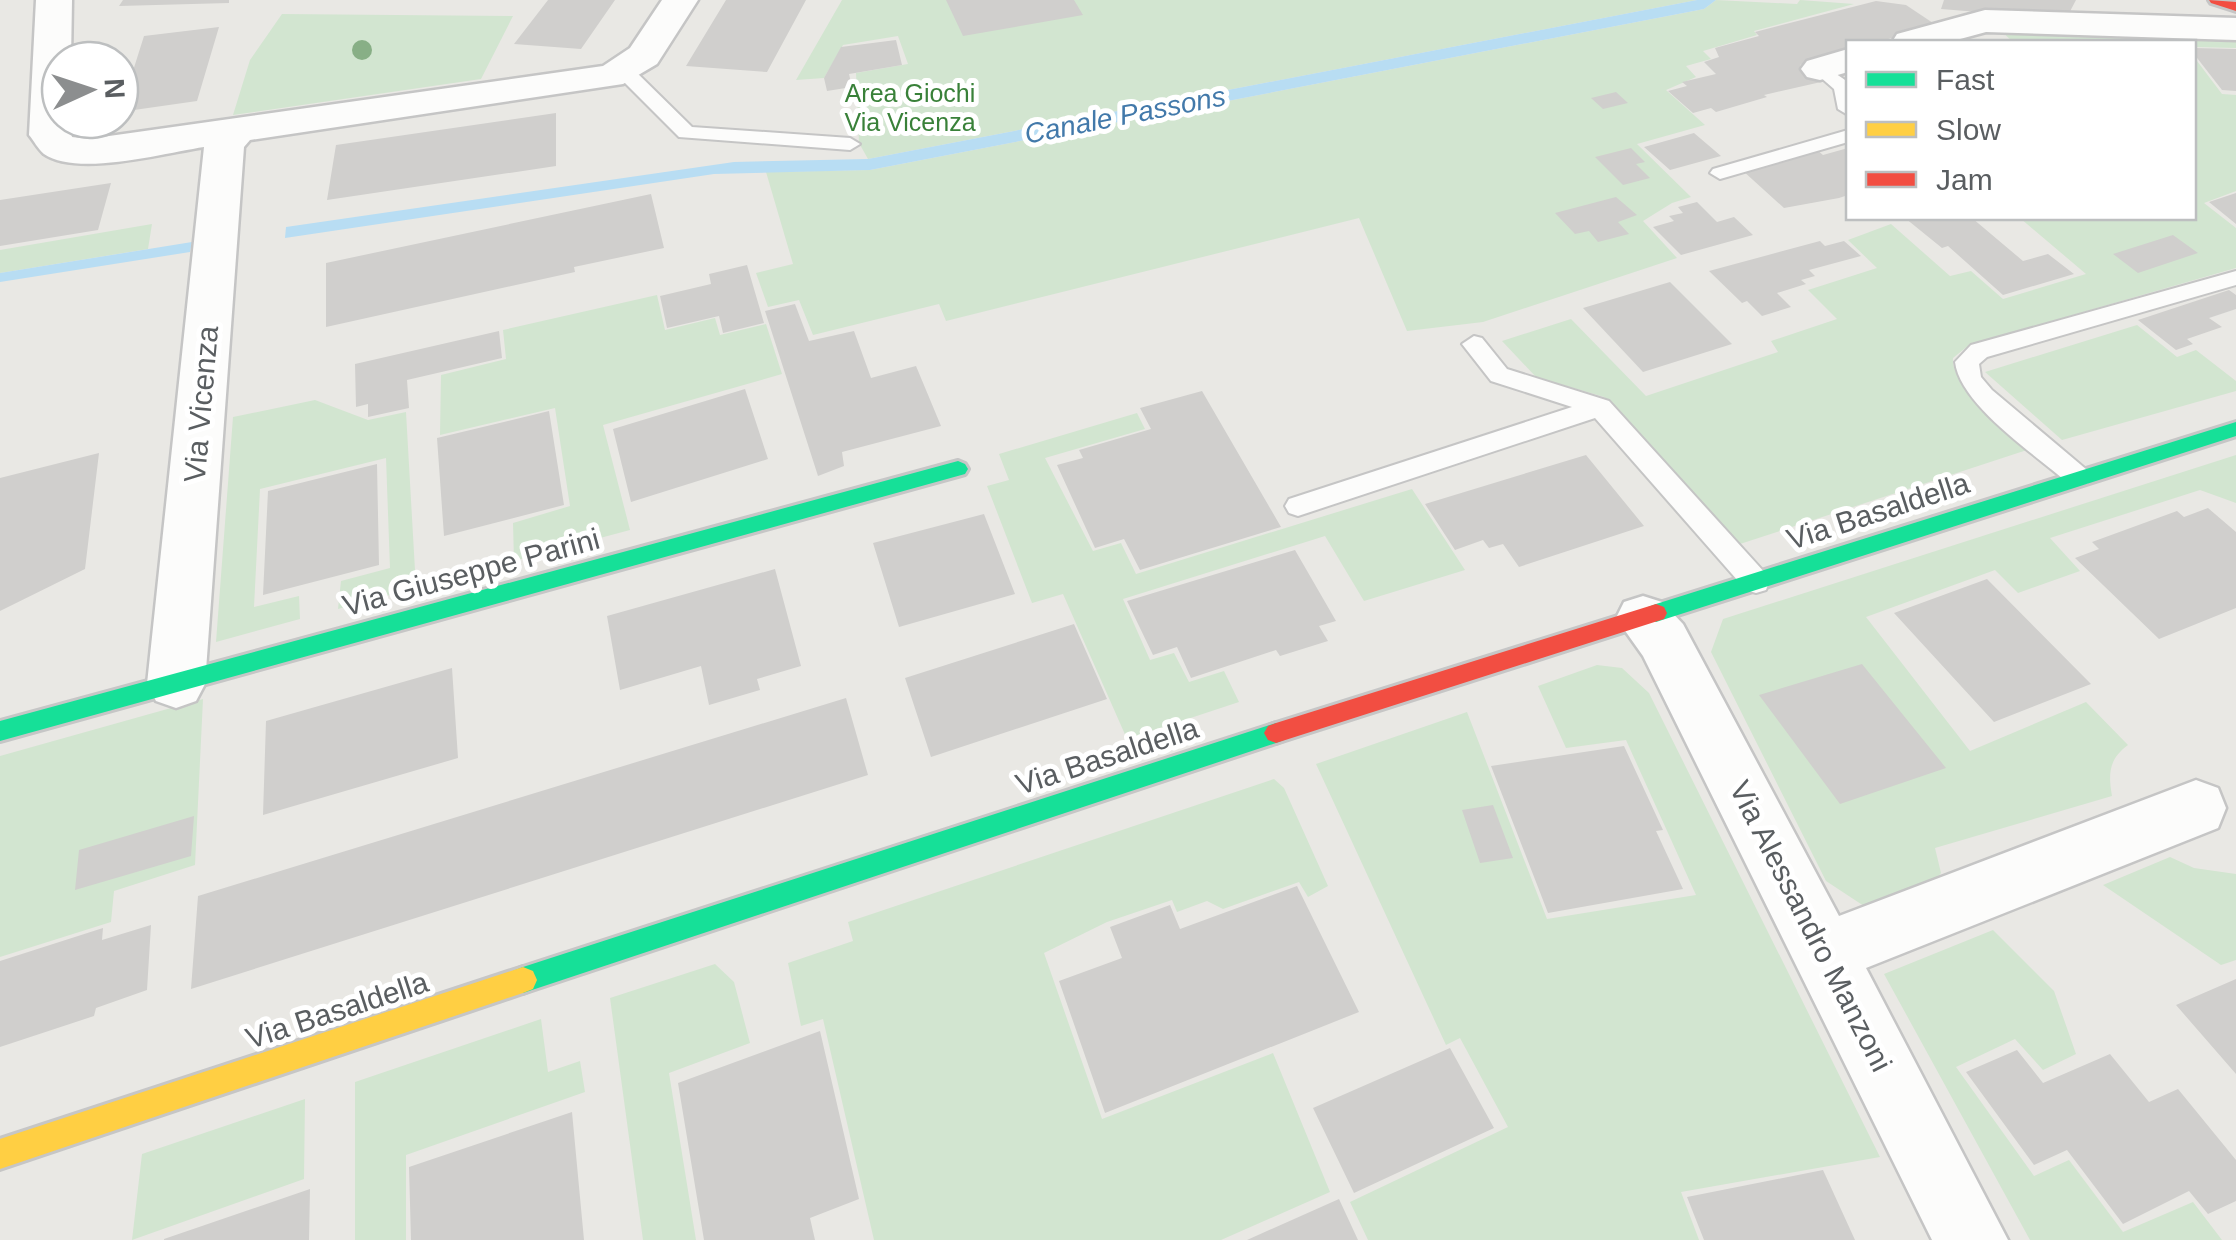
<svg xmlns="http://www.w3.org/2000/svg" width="2236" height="1240" font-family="Helvetica,sans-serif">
	<rect width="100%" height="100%" fill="#e9e8e4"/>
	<path fill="#d2e5d0" d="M842,0H1697L868,159L859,143L856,73L908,64L898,36L843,45L824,78L796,80Z
		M1716,0L1797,4L1800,0L1854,4L1754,31L1757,35L1703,51L1711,59L1686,66L1696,77L1666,90L1705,125L1637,144L1691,197L1672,203L1643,221L1677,258L1483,322L1407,331L1359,218L946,321L939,304L813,335L799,300L768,307L756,273L793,264L766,172L870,170L1704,9Z
		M282,14L513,16L481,79L233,115L250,60Z
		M1999,29L2236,35V48L2194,47V42H2013Z
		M2194,57L2222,94L2236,95V191L2204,203L2236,228V268L1969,345L1953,358C1950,386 2009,431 2030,449L1740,544L1604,397L1536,377L1502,341L1571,319L1646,396L1778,352L1771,341L1837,319L1808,290L1877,268L1848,240L1891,224L1950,276L1971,271L2003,299L2086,274L2020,218H2194Z
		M152,224L148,249L0,273V250Z
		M657,295L665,330L715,318L720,335L766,324L782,374L603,425L630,530L514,561L513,523L570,506L555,408L440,435L441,375L506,359L503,330Z
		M2137,325L2177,357L2196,350L2236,381V391L2062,440L1985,372Z
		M315,400L368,420L406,412L416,588L338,609L341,581L390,568L386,458L260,489L254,607L299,596L300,619L216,642L233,417Z
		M1137,413L1145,429L1045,458L1093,551L1121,543L1136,574L1412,489L1465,570L1364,601L1325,536L1123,599L1150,660L1174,653L1189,682L1224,671L1239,702L1127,739L1063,594L1032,603L987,486L1009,480L999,454Z
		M2236,455V503L2200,490L2050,538L2080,571L2018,593L1995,570L1866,617L1970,751L2086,702L2128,745C2109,759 2108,773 2112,796L1935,848L1941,873L1918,901L1867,908L1826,881L1711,652L1723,619Z
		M1597,665L1622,668L1649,693L1880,1157L1681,1192L1699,1240H1368L1350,1202L1508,1127L1460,1038L1446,1045L1316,764L1467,712L1547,919L1696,895L1626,740L1566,748L1538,686Z
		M203,699L195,865L114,891L111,922L0,957V756Z
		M1274,779L1284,788L1328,886L1308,897L1299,882L1223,909L1207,901L1177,912L1172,900L1107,922L1044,953L1102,1119L1273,1053L1330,1192L1221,1240H874L823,1019L801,1026L788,963L853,941L848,922Z
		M2170,857L2194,868L2236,874V960L2221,965L2103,885Z
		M1993,930L2054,991L2076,1054L2043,1070L2015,1039L1956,1067L2034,1176L2069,1160L2123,1232L2193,1202L2222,1240H2030L1884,974Z
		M715,964L734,982L750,1043L669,1073L696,1240H643L610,998Z
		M541,1019L548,1072L580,1061L585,1092L406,1155V1240H355V1082Z
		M305,1099L304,1179L132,1240L142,1154Z"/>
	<path fill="#b8ddf3" d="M1697,0H1716L1704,9L870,170L714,174L285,238L286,227L734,162L868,159Z
		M192,242L190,252L0,282V273Z"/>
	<path fill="#d0cfcd" d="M123,0H229V3L119,6Z
		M548,0H615L581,49L514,44Z
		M726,0H806L767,72L686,66Z
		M946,0H1074L1083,15L963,36Z
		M1944,0H2076L2066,19L1941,9Z
		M1876,1L1906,5L1936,25L1878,42H1848V51L1800,65L1821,82L1764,95L1767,97L1716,112L1711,108L1693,113L1668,91L1687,86L1682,82L1716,74L1704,62L1719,57L1715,48L1759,36L1755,32Z
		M219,27L197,101L120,112L144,36Z
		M896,40L902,65L849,74L852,87L827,91L824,78L841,47Z
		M2194,48L2236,49V91L2222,90L2194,54Z
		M1616,92L1628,103L1603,109L1591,98Z
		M556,113V166L327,200L336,145Z
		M1694,133L1721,156L1670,170L1644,147Z
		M1631,148L1645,162L1636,164L1650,178L1623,185L1595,157Z
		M1848,148V195L1839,198L1784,208L1742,170L1817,150L1823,155Z
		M111,183L98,230L0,246V200Z
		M2236,193V224L2209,202Z
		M651,194L664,248L574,267L575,272L326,327V263Z
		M1616,197L1637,215L1618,222L1629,234L1598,242L1589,231L1575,234L1555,213Z
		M1697,202L1717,222L1734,217L1753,235L1681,255L1653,227L1674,221L1669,216L1683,213L1678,207Z
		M1905,218H1972L2023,261L2048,254L2074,274L2003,295L1948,246L1942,248Z
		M2173,235L2198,253L2138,273L2113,254Z
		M1820,241L1825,246L1844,241L1861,256L1809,270L1815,276L1801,280L1806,284L1777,293L1791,307L1762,316L1747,301L1742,303L1709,271Z
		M747,265L764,323L723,333L719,316L667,328L660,296L711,284L709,274Z
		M1670,282L1732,344L1643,372L1583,308Z
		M2229,290L2236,295V309L2209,318L2222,327L2187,339L2193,344L2176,350L2138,320Z
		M795,304L809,341L854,331L871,378L916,366L941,426L842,452L844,466L818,476L765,311Z
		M499,331L502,358L407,380L409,408L368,417V404L356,407L355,364Z
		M745,389L768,459L631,502L613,429Z
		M1202,391L1281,527L1140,570L1124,539L1095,548L1057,465L1083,458L1079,450L1151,429L1140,408Z
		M549,411L564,505L444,536L437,438Z
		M99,453L85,569L0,611V478Z
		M1586,455L1644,526L1519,567L1503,544L1489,548L1483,540L1455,550L1425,504Z
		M377,464L379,565L263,595L268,491Z
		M2208,508L2236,532V608L2159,639L2075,558L2099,549L2092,542L2177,511L2184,517Z
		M984,514L1015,594L899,627L873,543Z
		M1295,550L1336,621L1319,626L1328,641L1280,656L1276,650L1191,678L1177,647L1153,655L1127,601Z
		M775,569L801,666L757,679L760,690L709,705L701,666L620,690L607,616Z
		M1987,579L2091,684L1994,722L1894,613Z
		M1074,624L1107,699L931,757L905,678Z
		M1862,664L1946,768L1840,804L1759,695Z
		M452,668L458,758L263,815L266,721Z
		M846,698L868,775L191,989L198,896Z
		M1624,746L1663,830L1656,831L1683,889L1548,913L1491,766Z
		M1493,805L1513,858L1480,863L1462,810Z
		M194,816L191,856L75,890L79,850Z
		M1297,886L1359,1012L1105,1113L1059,981L1122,958L1110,927L1170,905L1180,929Z
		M151,925L147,990L96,1008L94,1016L0,1047V961L103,928L102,940Z
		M2236,979V1074L2176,1005Z
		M820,1031L859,1199L810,1218L815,1240H704L678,1083Z
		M1450,1048L1494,1128L1354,1193L1313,1108Z
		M2017,1050L2043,1083L2110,1054L2149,1102L2178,1089L2236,1160V1201L2208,1214L2189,1191L2123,1224L2067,1150L2034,1165L1966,1072Z
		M572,1112L584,1240H411L409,1167Z
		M1823,1170L1855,1240H1704L1687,1197Z
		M310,1189L309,1240H164V1239Z
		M1339,1199L1358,1240H1247Z"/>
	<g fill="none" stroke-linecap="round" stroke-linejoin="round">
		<defs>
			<path id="lane" d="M1820,63L1848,82V115L1838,109L1834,89L1811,69Z
				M625,66L632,68L692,127L850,138L860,144L850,150L679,137L618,76L616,72Z
				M1848,130V142L1720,179L1710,173L1713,169Z
				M2236,271V285L1987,357L1979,364L1981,377L1992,390L2087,470L2091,477L2087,484H2069C2036,455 1960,405 1955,362L1971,345Z
				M1474,336L1482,338L1507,369L1609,401L1766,574L1769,582L1766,590L1756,593L1746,590L1595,418L1298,516L1289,513L1285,506L1289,499L1572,407L1491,381L1462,344Z"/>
			<path id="street" d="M36,0H72L71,60H60V120H69L72,137L88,139L603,66L630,48L662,0H698L657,64L623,84L250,140L244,147L205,684L196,701L176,708L156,701L147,684L204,147C165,153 77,177 44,154C38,149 34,141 29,135Z
				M1985,10L2236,18V40L1986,32L1949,42H1892L1897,34Z
				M1848,49V72L1820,80L1807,77L1801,69L1807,61Z
				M1643,596L1662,602L1683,624L1839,916L2196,780L2218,788L2226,808L2218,828L1866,968L2008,1240H1932L1643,656L1616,618L1624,602Z"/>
			<path id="fast" d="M2236,422V436L1656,622L1648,619L1645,613L1648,607L1656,604Z
				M958,461L965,464L968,469L965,474L0,741V721Z
				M1276,723L1284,726L1288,733L1284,740L1276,743L523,993L513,989L509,980L513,971L523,967Z"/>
			<path id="slow" d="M523,967L533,971L537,980L533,989L523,993L0,1169V1139Z"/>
			<path id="jam" d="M2209,0L2236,2V11L2211,3Z
				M1656,604L1664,607L1667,613L1664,619L1276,743L1268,740L1264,733L1268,726L1276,723Z"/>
		</defs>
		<use href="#lane" stroke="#c5c5c5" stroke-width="4"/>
		<use href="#street" stroke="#c5c5c5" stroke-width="5"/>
		<use href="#fast" stroke="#c6c6c6" stroke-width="6"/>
		<use href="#slow" stroke="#c6c6c6" stroke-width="6"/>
		<use href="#jam" stroke="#c6c6c6" stroke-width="6"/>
		<use href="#lane" fill="#fcfcfb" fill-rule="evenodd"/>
		<use href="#street" fill="#fcfcfb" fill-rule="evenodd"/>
		<use href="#fast" fill="#16e098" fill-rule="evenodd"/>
		<use href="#slow" fill="#ffcf43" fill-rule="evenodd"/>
		<use href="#jam" fill="#f24e42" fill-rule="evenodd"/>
	</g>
	<circle fill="#88af86" cx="362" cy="50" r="10"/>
	<g text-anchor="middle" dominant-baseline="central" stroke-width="10" stroke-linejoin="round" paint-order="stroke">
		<g font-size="25" fill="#398139" stroke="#fff">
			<text x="910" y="93">Area Giochi<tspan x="910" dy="29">Via Vicenza</tspan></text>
		</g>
		<g font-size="28" font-style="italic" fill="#4279aa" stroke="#fff">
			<text transform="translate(1125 115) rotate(-11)">Canale Passons</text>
		</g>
		<g font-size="30" fill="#5a5e61" stroke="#fff">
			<text transform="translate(201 404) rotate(-85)">Via Vicenza</text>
			<text transform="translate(1878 511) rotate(-18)">Via Basaldella</text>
			<text transform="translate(471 572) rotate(-15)">Via Giuseppe Parini</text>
			<text transform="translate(1107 756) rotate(-18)">Via Basaldella</text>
			<text transform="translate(1811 926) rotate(63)">Via Alessandro Manzoni</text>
			<text transform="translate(337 1010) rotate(-18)">Via Basaldella</text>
		</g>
	</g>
	<rect x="1846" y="40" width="350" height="180" fill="#ffffff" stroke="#bdbfc0" stroke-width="2.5"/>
	<rect x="1866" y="72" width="50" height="15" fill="#16e098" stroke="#bdbfc0" stroke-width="2.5"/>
	<text x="1936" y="90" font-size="30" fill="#5a5e61">Fast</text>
	<rect x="1866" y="122" width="50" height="15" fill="#ffcf43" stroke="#bdbfc0" stroke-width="2.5"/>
	<text x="1936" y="140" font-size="30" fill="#5a5e61">Slow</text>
	<rect x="1866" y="172" width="50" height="15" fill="#f24e42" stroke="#bdbfc0" stroke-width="2.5"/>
	<text x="1936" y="190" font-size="30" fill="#5a5e61">Jam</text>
	<g transform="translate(90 90) rotate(87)"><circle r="48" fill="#ffffff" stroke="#bdbfc0" stroke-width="2.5"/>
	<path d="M0-8L18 38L0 25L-18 38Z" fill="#8c8e8f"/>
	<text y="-15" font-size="28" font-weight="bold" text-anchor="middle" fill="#5a5e61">N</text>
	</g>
</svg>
